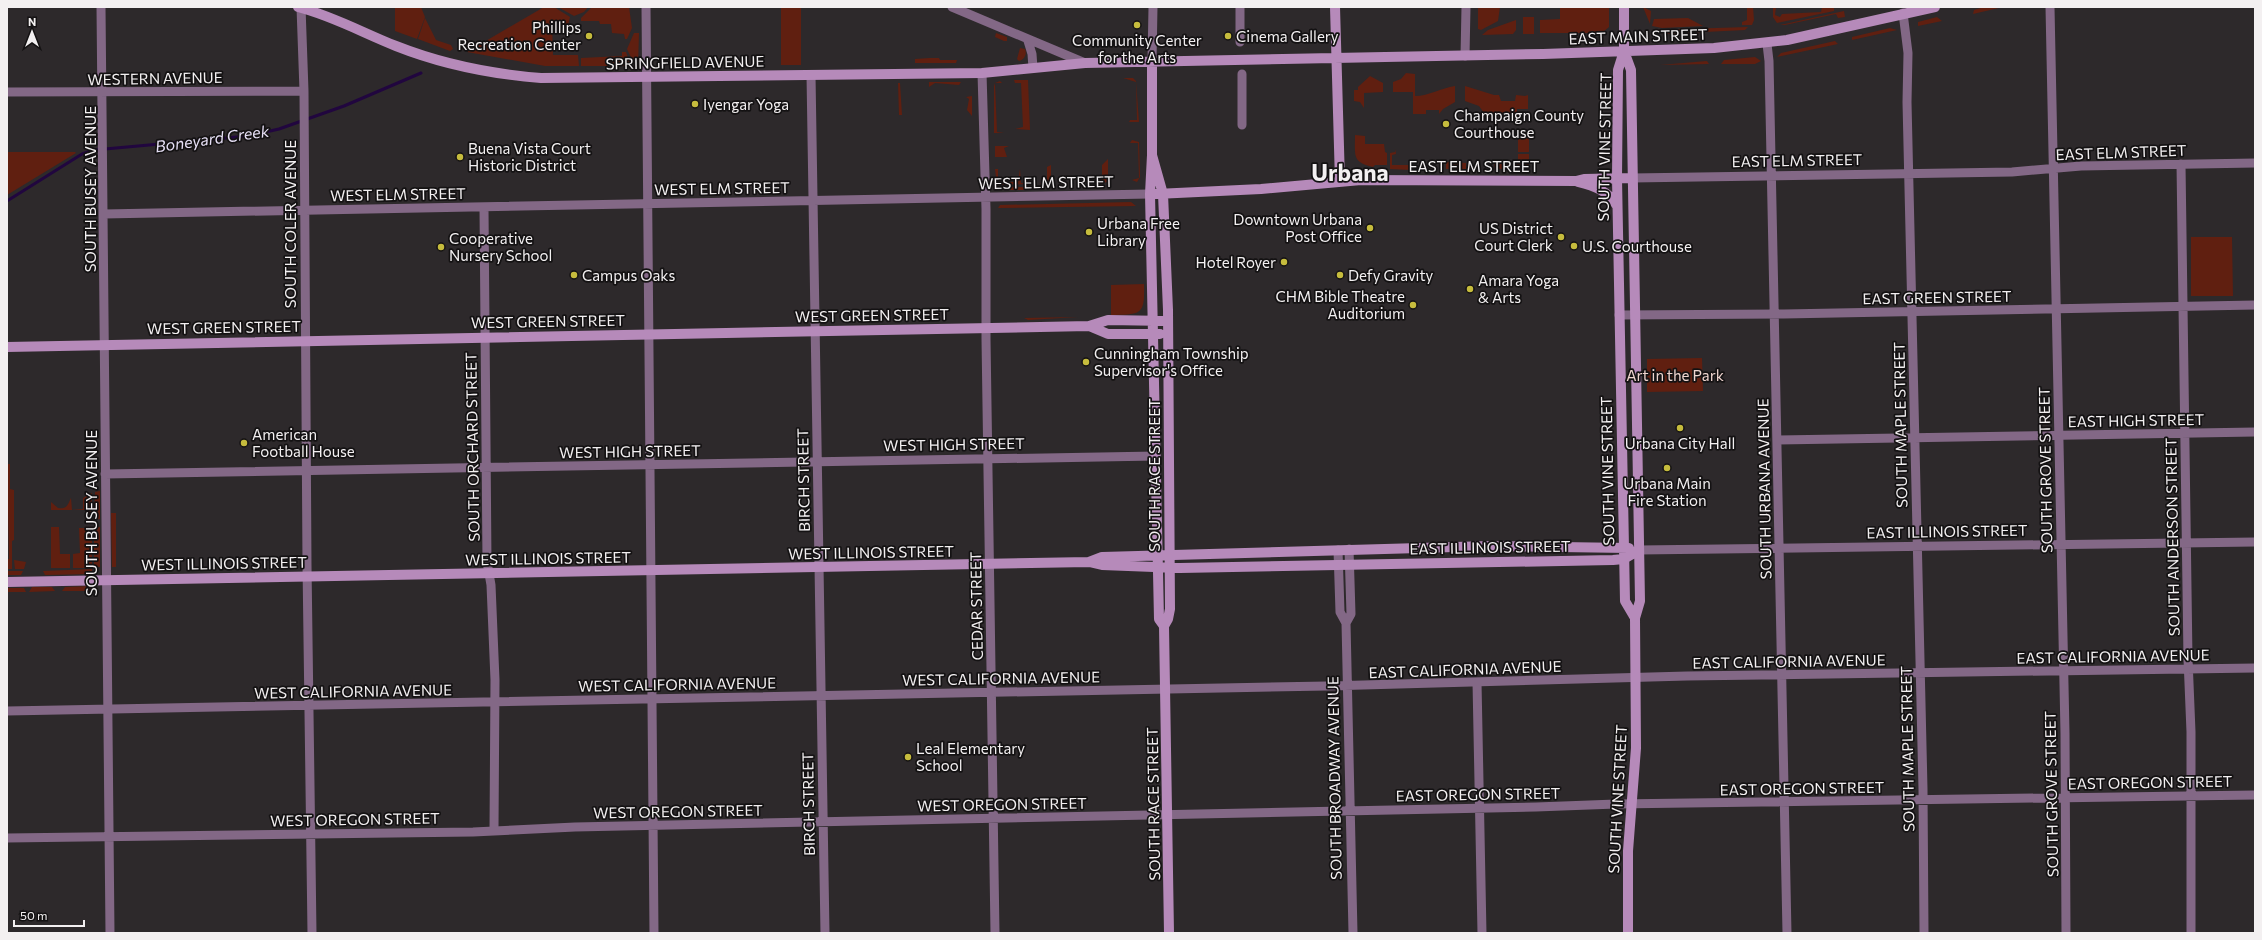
<svg xmlns="http://www.w3.org/2000/svg" width="2262" height="940" font-family="Commissioner,sans-serif">
	<rect width="100%" height="100%" fill="#2d292b"/>
	<path fill="#601f10" d="M395,7H421L425,17L417,39L395,31Z
		M544,7H554L570,17L568,25H552L553,55H578L579,66H545L467,52Z
		M558,7H588L584,12L574,16Z
		M592,7H629L632,28L627,39H625L624,34L612,33L611,24H600L599,21H581V18Z
		M781,7H801V65H781Z
		M1478,7H1500L1498,21L1481,30L1478,29Z
		M1560,7H1609V27L1602,33H1540V20L1560,19Z
		M1643,7L1651,11L1650,24Z
		M1747,7H1753L1754,20L1752,25H1742V22L1747,20Z
		M1773,7H1776L1775,15L1780,17L1782,14L1821,12L1822,7H1834V11L1777,23L1773,17Z
		M1984,7H2003L1973,14L1974,10Z
		M1844,11L1845,17L1838,18L1836,14L1785,25H1780Z
		M1523,17H1534V34H1523Z
		M1937,17L1942,21L1918,26V22Z
		M425,18L436,40L451,45L453,49L450,51L418,39Z
		M1688,18L1703,26L1662,28L1652,26L1654,19Z
		M1516,20V30L1513,34L1482,35L1488,30Z
		M1748,27L1745,30L1665,34L1651,30Z
		M1890,28L1897,30L1852,40V37Z
		M634,33H639L638,66H635L627,49Z
		M996,33L1007,37V41H1004L995,37Z
		M1835,41L1838,44L1777,57L1781,53Z
		M1020,48L1025,49C1027,54 1025,59 1019,61L1017,59Z
		M622,52H626L631,66H581V58L622,56Z
		M1755,57L1761,61L1755,64H1721L1724,60Z
		M930,58H939L940,60H957L956,63H915V59Z
		M1707,61L1709,64L1660,65Z
		M1406,73L1415,74V96C1429,96 1441,88 1455,86V102L1443,109L1439,114V110H1426V114H1413V92H1393V82L1401,79Z
		M1370,76L1383,83V92L1364,93V108L1360,102L1354,101V90H1358V87Z
		M1123,78H1133L1136,81L1139,122H1129L1130,120H1137L1136,82Z
		M1014,80H1028L1030,130L1015,129L1023,127L1021,83H1015Z
		M1000,81L1002,83H995L997,132L1004,133H994V86L995,83Z
		M929,82H961L959,85L935,83L929,87Z
		M898,83H900L902,115H899Z
		M1465,86L1494,95H1499L1501,101H1515L1516,95L1525,96L1528,95V109H1517V113H1484L1479,106L1465,101Z
		M972,96V116L967,110L969,99L966,97Z
		M1518,133H1529V152H1518Z
		M1355,135L1365,136V144H1384L1385,152L1387,153V165H1375L1373,167C1352,162 1355,156 1355,135Z
		M1132,140L1139,142L1140,177L1137,182L1132,180L1139,178L1138,143H1130Z
		M995,146H1009L1004,148L1007,157H995Z
		M1395,149L1396,154L1392,155V165H1409L1412,170L1390,169V153L1395,152Z
		M7,152H75L76,153L7,195Z
		M1518,154H1529V170L1512,169V161H1518Z
		M1108,159V182L1102,183V165Z
		M1504,161H1508V169H1495L1494,163Z
		M1446,162L1466,163V169H1446Z
		M1051,165V184H1039L1047,182V167Z
		M995,169H998V182H1018L1020,169L1021,183L1028,184L997,185Z
		M998,187H1028L1026,190H1002Z
		M1131,202L1136,206L998,208L1000,205Z
		M2191,237H2232L2233,296H2191Z
		M1144,284C1145,316 1141,314 1111,315V285Z
		M1078,317L1028,320L1024,318Z
		M1702,358L1703,391L1647,392V359Z
		M7,464H10V489L14,490V540L12,541V569H7V559H9Z
		M100,491V519L94,520L95,492Z
		M92,493V520L90,519L89,510H51V502L58,508C68,510 68,503 71,498L72,510L83,509V498Z
		M111,513H116V567H112Z
		M51,527H59L60,554H70V568H51Z
		M94,527H100V567H94Z
		M79,528H92V568H73V554L80,553Z
		M14,560L26,562L24,569H15Z
		M92,569V574L45,575L43,571Z
		M7,571H23L21,575H7Z
		M92,586V591H62L65,587Z
		M32,587H52L55,591L29,592Z
		M7,588H24L26,592H7Z"/>
	<g fill="none" stroke-linecap="round" stroke-linejoin="round">
		<path stroke="#21063f" stroke-width="3" d="M7,201L82,154L94,150L248,136L279,129L344,106L421,73"/>
		<path stroke="#836886" stroke-width="9" d="M101,7L110,933
			M301,7L304,91L307,565L312,933
			M646,7L654,933
			M952,7L1085,63
			M1240,7V42
			M2050,7L2065,733L2066,933
			M1903,13L1908,53L1907,102L1923,789L1924,933
			M1028,41L1032,54L1033,68
			M1767,44L1769,61L1787,933
			M1465,56L1466,7
			M1152,61L1153,7
			M982,73L986,209V339L995,933
			M1242,74V125
			M811,75L825,933
			M7,92L304,91
			M2181,164L2188,659L2191,732V933
			M1632,178L2012,172L2081,166L2255,163
			M484,208L487,562L491,585L495,680L494,830
			M104,214L1150,194
			M1619,315L1784,314L2255,305
			M1777,440L2255,432
			M105,474L1156,456
			M1338,550L1340,612L1346,623L1353,933
			M1639,550L2255,542
			M1346,623L1351,614L1349,549
			M1477,682L1482,933
			M7,711L1327,686L1687,676L2255,668
			M7,838L473,832L575,827L1536,807L1616,804L2255,795"/>
		<path stroke="#b68aba" stroke-width="10" d="M298,7C333,16 363,33 396,46C444,65 491,74 541,78L982,73L1085,63L1543,54L1714,48L1787,40L1935,7
			M1335,7L1340,182
			M1624,7V51L1631,70L1640,601L1635,618L1636,748L1628,851V933
			M1624,51L1618,70L1617,178L1625,601L1635,618
			M1152,61V155L1150,194L1159,619L1164,626
			M1152,155L1163,194L1168,310L1170,609L1168,619L1164,626L1169,933
			M1578,182C1594,186 1609,191 1617,206
			M1156,194L1261,189L1361,180L1576,181L1584,179L1632,178
			M1089,326L1108,334H1160
			M7,347L1089,326L1108,320L1168,321
			M1089,562L1102,557L1490,546L1629,548
			M7,582L1089,562L1102,565L1180,568L1613,560L1624,559L1639,550"/>
	</g>
	<g fill="#c6bc3d" stroke="#141213" stroke-width="1.5">
		<circle cx="1137" cy="25" r="4"/>
		<circle cx="589" cy="36" r="4"/>
		<circle cx="1228" cy="36" r="4"/>
		<circle cx="695" cy="104" r="4"/>
		<circle cx="1446" cy="124" r="4"/>
		<circle cx="460" cy="157" r="4"/>
		<circle cx="1370" cy="228" r="4"/>
		<circle cx="1089" cy="232" r="4"/>
		<circle cx="1561" cy="237" r="4"/>
		<circle cx="1574" cy="246" r="4"/>
		<circle cx="441" cy="247" r="4"/>
		<circle cx="1284" cy="262" r="4"/>
		<circle cx="574" cy="275" r="4"/>
		<circle cx="1340" cy="275" r="4"/>
		<circle cx="1470" cy="289" r="4"/>
		<circle cx="1413" cy="305" r="4"/>
		<circle cx="1086" cy="362" r="4"/>
		<circle cx="1680" cy="428" r="4"/>
		<circle cx="244" cy="443" r="4"/>
		<circle cx="1667" cy="468" r="4"/>
		<circle cx="908" cy="757" r="4"/>
	</g>
	<g text-anchor="middle" dominant-baseline="central" stroke-width="3.5" stroke-linejoin="round" paint-order="stroke">
		<g font-size="15" fill="#f3f0f1" stroke="#141213" text-anchor="start">
			<text x="581" y="27" text-anchor="end">Phillips<tspan x="581" dy="17">Recreation Center</tspan></text>
			<text x="1236" y="36">Cinema Gallery</text>
			<text x="1137" y="40" text-anchor="middle">Community Center<tspan x="1137" dy="17">for the Arts</tspan></text>
			<text x="703" y="104">Iyengar Yoga</text>
			<text x="1454" y="115">Champaign County<tspan x="1454" dy="17">Courthouse</tspan></text>
			<text x="468" y="148">Buena Vista Court<tspan x="468" dy="17">Historic District</tspan></text>
			<text x="1362" y="219" text-anchor="end">Downtown Urbana<tspan x="1362" dy="17">Post Office</tspan></text>
			<text x="1097" y="223">Urbana Free<tspan x="1097" dy="17">Library</tspan></text>
			<text x="1553" y="228" text-anchor="end">US District<tspan x="1553" dy="17">Court Clerk</tspan></text>
			<text x="449" y="238">Cooperative<tspan x="449" dy="17">Nursery School</tspan></text>
			<text x="1582" y="246">U.S. Courthouse</text>
			<text x="1276" y="262" text-anchor="end">Hotel Royer</text>
			<text x="582" y="275">Campus Oaks</text>
			<text x="1348" y="275">Defy Gravity</text>
			<text x="1478" y="280">Amara Yoga<tspan x="1478" dy="17">&amp; Arts</tspan></text>
			<text x="1405" y="296" text-anchor="end">CHM Bible Theatre<tspan x="1405" dy="17">Auditorium</tspan></text>
			<text x="1094" y="353">Cunningham Township<tspan x="1094" dy="17">Supervisor's Office</tspan></text>
			<text x="252" y="434">American<tspan x="252" dy="17">Football House</tspan></text>
			<text x="1680" y="443" text-anchor="middle">Urbana City Hall</text>
			<text x="1667" y="483" text-anchor="middle">Urbana Main<tspan x="1667" dy="17">Fire Station</tspan></text>
			<text x="916" y="748">Leal Elementary<tspan x="916" dy="17">School</tspan></text>
		</g>
		<g font-size="15" fill="#f3f0f1" stroke="#141213">
			<text transform="translate(1638 36) rotate(-2)">EAST MAIN STREET</text>
			<text transform="translate(685 62) rotate(-1)">SPRINGFIELD AVENUE</text>
			<text transform="translate(155 78) rotate(-1)">WESTERN AVENUE</text>
			<text transform="translate(1604 147) rotate(-89)">SOUTH VINE STREET</text>
			<text transform="translate(2121 152) rotate(-2)">EAST ELM STREET</text>
			<text transform="translate(1797 160) rotate(-1)">EAST ELM STREET</text>
			<text x="1474" y="166">EAST ELM STREET</text>
			<text transform="translate(1046 182) rotate(-1)">WEST ELM STREET</text>
			<text transform="translate(722 188) rotate(-1)">WEST ELM STREET</text>
			<text transform="translate(90 189) rotate(-90)">SOUTH BUSEY AVENUE</text>
			<text transform="translate(398 194) rotate(-1)">WEST ELM STREET</text>
			<text transform="translate(290 224) rotate(-90)">SOUTH COLER AVENUE</text>
			<text transform="translate(1937 297) rotate(-1)">EAST GREEN STREET</text>
			<text transform="translate(872 315) rotate(-1)">WEST GREEN STREET</text>
			<text transform="translate(548 321) rotate(-1)">WEST GREEN STREET</text>
			<text transform="translate(224 327) rotate(-1)">WEST GREEN STREET</text>
			<text transform="translate(2136 420) rotate(-1)">EAST HIGH STREET</text>
			<text transform="translate(1900 425) rotate(-91)">SOUTH MAPLE STREET</text>
			<text transform="translate(954 444) rotate(-1)">WEST HIGH STREET</text>
			<text transform="translate(472 447) rotate(-91)">SOUTH ORCHARD STREET</text>
			<text transform="translate(630 451) rotate(-1)">WEST HIGH STREET</text>
			<text transform="translate(2045 470) rotate(-91)">SOUTH GROVE STREET</text>
			<text transform="translate(1607 471) rotate(-91)">SOUTH VINE STREET</text>
			<text transform="translate(1154 475) rotate(-90)">SOUTH RACE STREET</text>
			<text transform="translate(803 480) rotate(-91)">BIRCH STREET</text>
			<text transform="translate(1764 489) rotate(-91)">SOUTH URBANA AVENUE</text>
			<text transform="translate(91 513) rotate(-90)">SOUTH BUSEY AVENUE</text>
			<text transform="translate(1947 531) rotate(-1)">EAST ILLINOIS STREET</text>
			<text transform="translate(2172 537) rotate(-91)">SOUTH ANDERSON STREET</text>
			<text transform="translate(1490 547) rotate(-1)">EAST ILLINOIS STREET</text>
			<text transform="translate(871 552) rotate(-1)">WEST ILLINOIS STREET</text>
			<text transform="translate(548 558) rotate(-1)">WEST ILLINOIS STREET</text>
			<text transform="translate(224 563) rotate(-1)">WEST ILLINOIS STREET</text>
			<text transform="translate(976 606) rotate(-91)">CEDAR STREET</text>
			<text transform="translate(2113 656) rotate(-1)">EAST CALIFORNIA AVENUE</text>
			<text transform="translate(1789 661) rotate(-1)">EAST CALIFORNIA AVENUE</text>
			<text transform="translate(1465 669) rotate(-2)">EAST CALIFORNIA AVENUE</text>
			<text transform="translate(1001 678) rotate(-1)">WEST CALIFORNIA AVENUE</text>
			<text transform="translate(677 684) rotate(-1)">WEST CALIFORNIA AVENUE</text>
			<text transform="translate(353 691) rotate(-1)">WEST CALIFORNIA AVENUE</text>
			<text transform="translate(1907 749) rotate(-91)">SOUTH MAPLE STREET</text>
			<text transform="translate(1334 778) rotate(-91)">SOUTH BROADWAY AVENUE</text>
			<text transform="translate(2150 782) rotate(-1)">EAST OREGON STREET</text>
			<text transform="translate(1802 788) rotate(-1)">EAST OREGON STREET</text>
			<text transform="translate(1478 794) rotate(-1)">EAST OREGON STREET</text>
			<text transform="translate(2051 794) rotate(-91)">SOUTH GROVE STREET</text>
			<text transform="translate(1617 799) rotate(-87)">SOUTH VINE STREET</text>
			<text transform="translate(808 804) rotate(-91)">BIRCH STREET</text>
			<text transform="translate(1002 804) rotate(-1)">WEST OREGON STREET</text>
			<text transform="translate(1153 804) rotate(-91)">SOUTH RACE STREET</text>
			<text transform="translate(678 811) rotate(-1)">WEST OREGON STREET</text>
			<text transform="translate(355 819) rotate(-1)">WEST OREGON STREET</text>
		</g>
		<g font-size="15" fill="#efd5cf" stroke="#141213">
			<text x="1675" y="375">Art in the Park</text>
		</g>
		<g font-size="16" font-style="italic" fill="#e7e0f6" stroke="#141213">
			<text transform="translate(212 138) rotate(-8)">Boneyard Creek</text>
		</g>
		<g font-size="23" font-weight="bold" fill="#f3f0f1" stroke="#141213">
			<text x="1350" y="172">Urbana</text>
		</g>
	</g>
	<rect width="2262" height="940" fill="none" stroke="#f3f0f1" stroke-width="16"/>
	<g transform="translate(32 32)" stroke="#141213" stroke-width="3" paint-order="stroke">
	<path d="M0-3L7 15L0 10L-7 15Z" fill="#f3f0f1"/>
	<text y="-6" font-size="11" font-weight="bold" text-anchor="middle" fill="#f3f0f1">N</text>
	</g>
	<path d="M14 920v6h70v-6" fill="none" stroke="#f3f0f1" stroke-width="2"/>
	<text x="20" y="920" font-size="12" fill="#f3f0f1" stroke="#141213" stroke-width="3" paint-order="stroke">50 m</text>
</svg>
